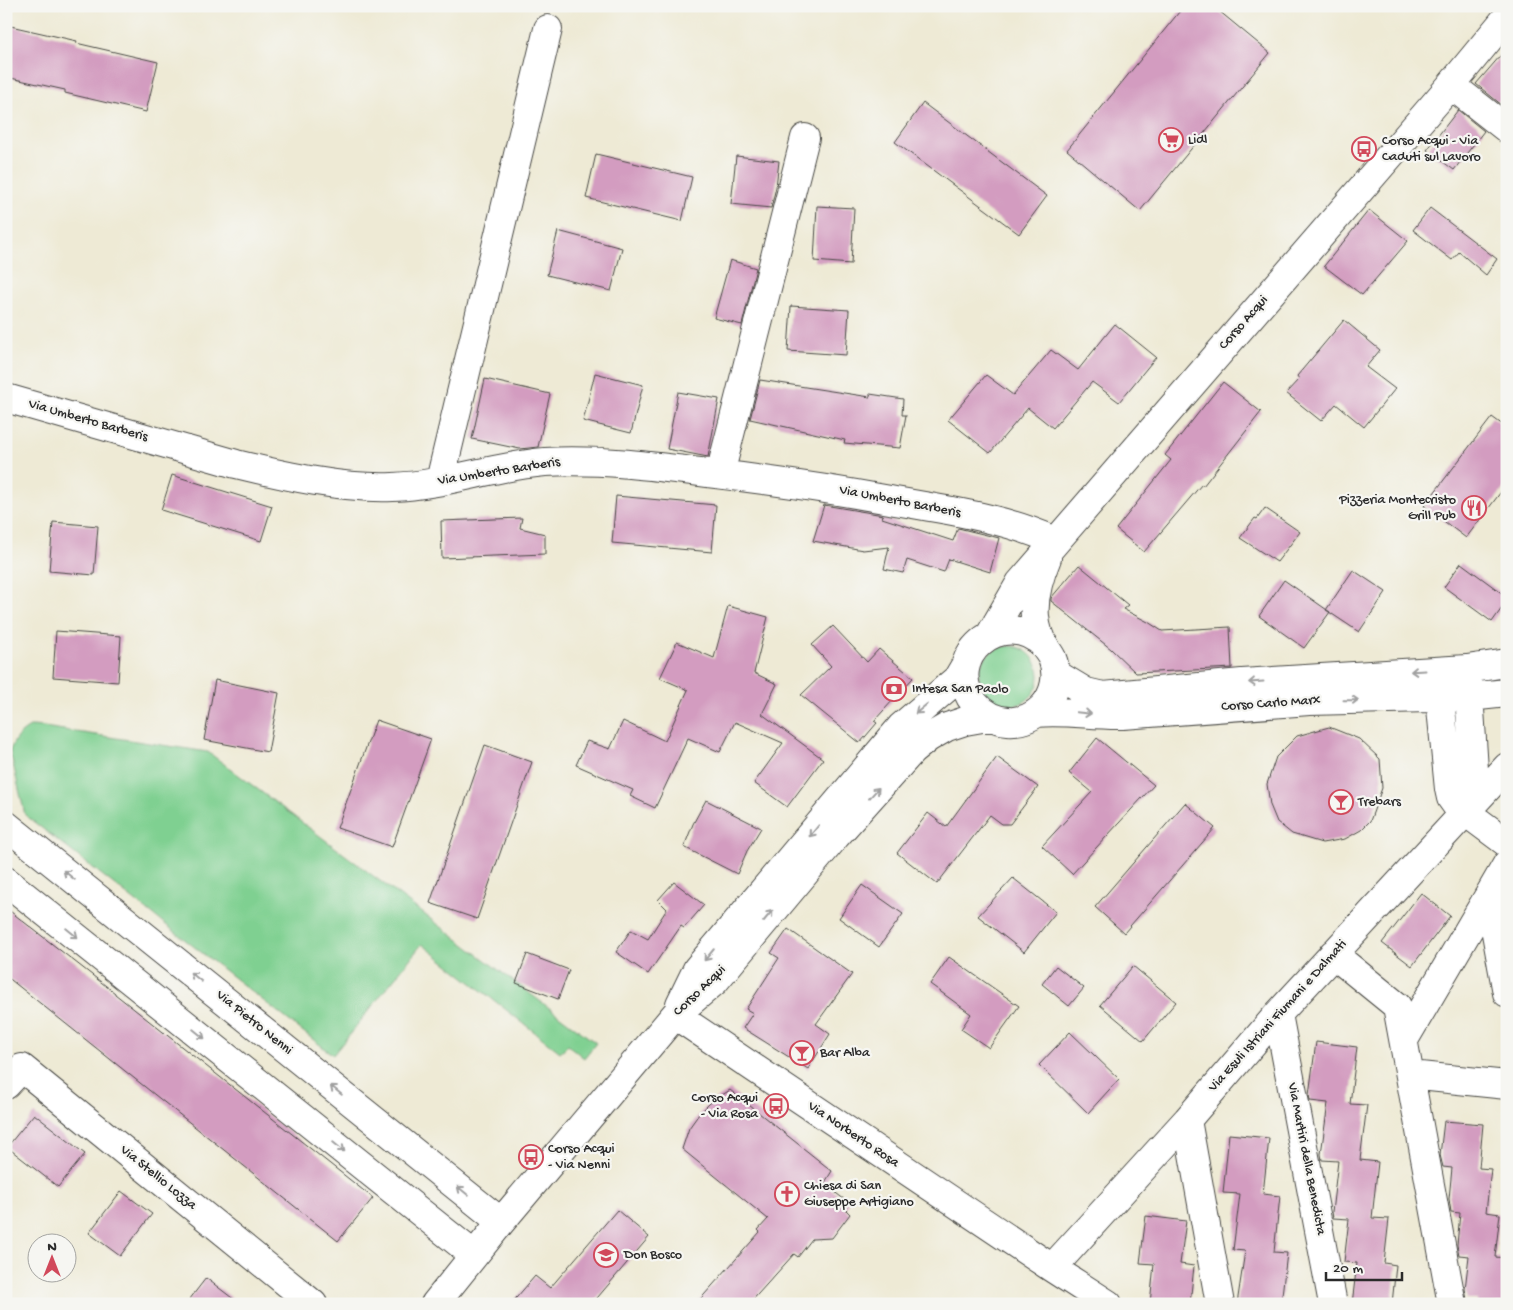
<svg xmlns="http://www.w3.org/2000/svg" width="1513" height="1310" font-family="'Gochi Hand',sans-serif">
	<rect width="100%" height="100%" fill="#f6f6f2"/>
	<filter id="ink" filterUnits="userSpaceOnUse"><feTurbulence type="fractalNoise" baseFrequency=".02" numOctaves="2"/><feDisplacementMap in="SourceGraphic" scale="10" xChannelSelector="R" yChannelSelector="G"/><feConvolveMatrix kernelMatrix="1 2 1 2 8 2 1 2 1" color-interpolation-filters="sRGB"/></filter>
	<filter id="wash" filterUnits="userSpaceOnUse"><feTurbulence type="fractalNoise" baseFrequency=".0096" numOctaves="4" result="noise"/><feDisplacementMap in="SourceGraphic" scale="20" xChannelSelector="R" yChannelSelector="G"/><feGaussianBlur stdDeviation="1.12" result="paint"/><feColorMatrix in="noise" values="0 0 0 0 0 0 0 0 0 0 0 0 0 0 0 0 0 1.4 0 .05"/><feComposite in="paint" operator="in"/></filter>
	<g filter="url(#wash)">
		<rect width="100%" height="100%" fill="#eeead5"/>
		<path fill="#7fd091" stroke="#557e5e" d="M979 676a30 30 0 1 1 60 0a30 30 0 1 1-60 0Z
			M32,726L44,727L208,752L596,1043L584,1058L568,1045L560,1052L422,944L333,1055L25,815L10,751C14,739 20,732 32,726Z"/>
		<g id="blocks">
			<path fill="#d39cc0" d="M1184,6H1213L1270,53L1140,211L1067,150Z
				M6,25L77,41L76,43L158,62L146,112L65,93V90L6,77Z
				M1507,48V101L1503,106L1476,84Z
				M923,103L1047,196L1019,234L895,142Z
				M1458,110L1484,131L1454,170L1427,150Z
				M596,154L692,177L682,221L586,198Z
				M736,156L779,161L776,187L771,208L731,204Z
				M817,206L854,208L851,264L814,261Z
				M1430,208L1497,259L1486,275L1459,252L1452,260L1413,230Z
				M1369,210L1408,241L1362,295L1324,266Z
				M558,231L622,248L611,291L547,275Z
				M730,260L756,268L742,325L714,318Z
				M791,306L849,310L846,355L788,351Z
				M1344,320L1380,350L1366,367L1395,389L1364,427L1336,404L1321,421L1286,393L1299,379L1297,376Z
				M1115,324L1156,357L1119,402L1092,382L1053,428L1028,408L990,453L948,420L986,375L1013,395L1051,350L1078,370Z
				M595,373L643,385L631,433L583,421Z
				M485,379L550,394L538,447L520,449L472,439Z
				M760,380L870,397V394L903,399L902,415H906L900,448L844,443L845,440L750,419Z
				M1223,382L1261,412L1203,486L1202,484L1144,552L1116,529L1171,460L1165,455Z
				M678,392L719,399L708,457L667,449Z
				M1492,417L1507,428V484L1466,538L1424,506Z
				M172,475L272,506L261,541L161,510Z
				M616,496L716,505L712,552L612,543Z
				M824,505L883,515L882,518L953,541L958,528L999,538L990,572L949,559L944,572L907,560L903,573L884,569L889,547L863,550L813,541Z
				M1265,508L1300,532L1277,562L1240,538L1255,518L1257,519Z
				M522,518L520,528L545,534V554L442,558L441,521Z
				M53,522L98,526L94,575L49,571Z
				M1461,563L1507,597V601L1492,622L1444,587Z
				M1079,565L1128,605L1123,609L1148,622L1162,631L1230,627L1232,668L1136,673L1111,649L1051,601V598Z
				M1353,570L1386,592L1359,632L1326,610Z
				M1284,580L1330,612L1304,648L1259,616Z
				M728,606L768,617L754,673L777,684L762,714L823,759L787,807L754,783L783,743L735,722L720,752L688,738L655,808L630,796L633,790L576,765L587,741L610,749L623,721L665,741L688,690L660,678L677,642L714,658Z
				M833,626L867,662L879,649L913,678L874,721L877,723L860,743L801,695L831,666L812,645Z
				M56,631L121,636L118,682L53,677Z
				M215,680L279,693L268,752L204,740Z
				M376,720L431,739L392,847L337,828Z
				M1329,727L1359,739L1380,759L1382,788L1370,821L1361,830L1345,839L1322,843L1292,834L1277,822L1270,805L1267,784L1276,757L1297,736Z
				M1097,738L1154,785L1072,874L1042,846L1092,792L1069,773Z
				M485,745L532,762L477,919L430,903Z
				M997,757L1038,787L1010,824H1002L990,815L937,884L897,853L928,813L946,827Z
				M706,800L761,828L747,851L737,874L684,847L693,824Z
				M1185,803L1215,828L1124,933L1095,907Z
				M1013,878L1056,912L1024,952L978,916Z
				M674,882L704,905L684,928L681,926L648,974L616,952L631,930L648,939L667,909L658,900Z
				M862,885L903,914L879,947L839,918Z
				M1421,893L1450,916L1412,966L1382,943Z
				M6,908L115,993V994L373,1198L338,1241L6,976Z
				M788,929L852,974L816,1024L830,1034L808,1069L743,1028L753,1013L746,1009L779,958L771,953Z
				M527,954L569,970L558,999L516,983Z
				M949,957L1019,1006L989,1048L961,1029L971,1014L930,984Z
				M1056,966L1084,988L1069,1006L1042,984Z
				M1133,966L1176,1002L1143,1041L1100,1005Z
				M1070,1032L1119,1079L1088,1113L1039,1065Z
				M1316,1042L1357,1047L1350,1104L1367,1105L1360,1160L1378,1162L1372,1218L1389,1219L1384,1263L1396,1265L1392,1304H1352L1357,1263L1344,1262L1349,1219L1333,1218L1332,1212L1338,1161L1322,1160L1321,1154L1328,1103L1310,1101L1309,1095Z
				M730,1090L832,1171L824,1184L849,1203L845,1209L850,1214L832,1238L812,1239L798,1257L794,1254L749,1304H696L760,1232L758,1230L768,1219L682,1149L689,1128L699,1114L710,1103Z
				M34,1114L85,1154L58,1187L7,1147Z
				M1444,1121L1483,1124L1479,1168L1491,1169L1486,1212L1500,1214L1495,1257L1507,1258L1504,1304H1477V1300H1467L1465,1289L1469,1256L1459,1255L1457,1245L1460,1213L1451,1212L1449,1199L1452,1168L1443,1167L1440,1155Z
				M1229,1134L1269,1138L1263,1194L1280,1196L1274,1252L1287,1253L1281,1304H1237L1245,1251L1233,1250L1240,1194L1223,1193Z
				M121,1191L152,1214L120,1256L89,1233Z
				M617,1210L649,1237L592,1304H511L535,1276L550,1288Z
				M1146,1216L1186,1221L1180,1264L1194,1266L1190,1304H1150L1154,1264L1140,1263Z
				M206,1278L240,1304H186Z"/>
		</g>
	</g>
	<g filter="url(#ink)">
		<use href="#blocks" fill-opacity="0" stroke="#484844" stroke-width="1"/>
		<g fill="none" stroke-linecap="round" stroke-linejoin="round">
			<defs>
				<path id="minor" d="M1451,85L1507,129
					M6,398L236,464C285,476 343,489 393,487C444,485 494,466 545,462C600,459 654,466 708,473C769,480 829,489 890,500C945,510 1003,517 1055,541
					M720,474L805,138
					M440,481L548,29
					M990,635L1020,583L1451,85L1507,17
					M1045,646C1003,603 939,659 975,704C983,714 995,720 1008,721C1021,722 1033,717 1042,708C1055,695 1059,675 1052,658C1050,654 1047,650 1044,646C1039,637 1036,627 1035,617C1033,596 1039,577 1047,558
					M1056,674L1086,692L1103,696L1242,683L1467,669L1507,663
					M1468,679L1476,800
					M1440,698L1449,789L1451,798L1456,805L1507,843
					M1036,713C1065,710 1094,716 1123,715L1309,701L1469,697L1507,693
					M6,825L501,1222
					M1507,864L1489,895L1507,993
					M6,881L474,1255
					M1333,954L1397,1006L1452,1304
					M680,1004L697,969L901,727L957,679L967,662
					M1278,1014L1333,1304
					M675,1015L1052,1268L1108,1304
					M1404,1040L1489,895
					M1410,1075L1507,1085
					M6,1085L22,1068L313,1304
					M1187,1120L1220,1304
					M1052,1268L1187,1120L1278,1014L1507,767
					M435,1304L501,1222L675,1015L715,981L836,836L912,751L928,738L947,727L965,721L982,718H992"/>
			</defs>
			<use href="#minor" stroke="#484844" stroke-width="30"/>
			<use href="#minor" stroke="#fff" stroke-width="28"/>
		</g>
		<defs><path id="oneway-shaft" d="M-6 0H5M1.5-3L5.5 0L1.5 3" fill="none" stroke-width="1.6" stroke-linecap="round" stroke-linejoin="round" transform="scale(1.25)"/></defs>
		<g stroke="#a0a0a0">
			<use href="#oneway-shaft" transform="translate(1418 671) rotate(177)"/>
			<use href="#oneway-shaft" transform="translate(1256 682) rotate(176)"/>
			<use href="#oneway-shaft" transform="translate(1351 700) rotate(-1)"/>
			<use href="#oneway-shaft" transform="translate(921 709) rotate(140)"/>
			<use href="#oneway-shaft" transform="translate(1084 713) rotate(6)"/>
			<use href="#oneway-shaft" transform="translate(874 793) rotate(-48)"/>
			<use href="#oneway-shaft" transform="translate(814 831) rotate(130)"/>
			<use href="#oneway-shaft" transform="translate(69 875) rotate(-141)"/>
			<use href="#oneway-shaft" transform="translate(768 916) rotate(-50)"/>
			<use href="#oneway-shaft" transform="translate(72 933) rotate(39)"/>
			<use href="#oneway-shaft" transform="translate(709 955) rotate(130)"/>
			<use href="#oneway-shaft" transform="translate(196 977) rotate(-141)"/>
			<use href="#oneway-shaft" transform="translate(199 1034) rotate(39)"/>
			<use href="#oneway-shaft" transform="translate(336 1090) rotate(-141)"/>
			<use href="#oneway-shaft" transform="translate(339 1147) rotate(39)"/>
			<use href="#oneway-shaft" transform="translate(463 1191) rotate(-141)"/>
		</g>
	</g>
	<defs>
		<symbol id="supermarket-ring" viewBox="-11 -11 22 22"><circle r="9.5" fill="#f6f6f2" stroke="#d1495b" stroke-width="1.5"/><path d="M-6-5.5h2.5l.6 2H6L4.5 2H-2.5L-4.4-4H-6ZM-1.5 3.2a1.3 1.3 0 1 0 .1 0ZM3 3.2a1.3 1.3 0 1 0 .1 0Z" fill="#d1495b"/></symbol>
		<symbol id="bus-ring" viewBox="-11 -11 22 22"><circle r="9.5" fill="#f6f6f2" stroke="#d1495b" stroke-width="1.5"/><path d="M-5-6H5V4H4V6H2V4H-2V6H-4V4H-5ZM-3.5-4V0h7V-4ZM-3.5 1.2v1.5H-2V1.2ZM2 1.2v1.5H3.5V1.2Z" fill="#d1495b"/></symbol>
		<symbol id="restaurant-ring" viewBox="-11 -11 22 22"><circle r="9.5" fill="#f6f6f2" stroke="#d1495b" stroke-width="1.5"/><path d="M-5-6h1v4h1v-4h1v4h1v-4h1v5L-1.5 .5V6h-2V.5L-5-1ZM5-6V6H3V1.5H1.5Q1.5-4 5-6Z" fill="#d1495b"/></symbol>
		<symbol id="bank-ring" viewBox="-11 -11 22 22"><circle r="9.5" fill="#f6f6f2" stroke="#d1495b" stroke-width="1.5"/><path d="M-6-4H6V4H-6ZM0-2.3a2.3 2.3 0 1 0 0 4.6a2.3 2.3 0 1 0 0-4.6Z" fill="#d1495b"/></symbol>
		<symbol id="bar-ring" viewBox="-11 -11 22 22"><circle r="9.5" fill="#f6f6f2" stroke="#d1495b" stroke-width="1.5"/><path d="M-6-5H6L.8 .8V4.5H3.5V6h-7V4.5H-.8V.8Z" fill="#d1495b"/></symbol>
		<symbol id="church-ring" viewBox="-11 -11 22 22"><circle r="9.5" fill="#f6f6f2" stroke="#d1495b" stroke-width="1.5"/><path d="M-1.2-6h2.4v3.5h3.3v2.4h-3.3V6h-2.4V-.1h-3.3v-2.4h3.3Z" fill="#d1495b"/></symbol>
		<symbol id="school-ring" viewBox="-11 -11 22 22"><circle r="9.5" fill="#f6f6f2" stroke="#d1495b" stroke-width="1.5"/><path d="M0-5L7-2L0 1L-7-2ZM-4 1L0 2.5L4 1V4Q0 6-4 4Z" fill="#d1495b"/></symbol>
	</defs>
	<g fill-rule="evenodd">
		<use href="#supermarket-ring" x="1157" y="126" width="28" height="28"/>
		<use href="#bus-ring" x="1350" y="135" width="28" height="28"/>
		<use href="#restaurant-ring" x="1460" y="494" width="28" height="28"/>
		<use href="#bank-ring" x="880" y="675" width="28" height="28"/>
		<use href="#bar-ring" x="1327" y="788" width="28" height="28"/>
		<use href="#bar-ring" x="788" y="1039" width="28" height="28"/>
		<use href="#bus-ring" x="762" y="1092" width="28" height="28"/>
		<use href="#bus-ring" x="517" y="1143" width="28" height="28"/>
		<use href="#church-ring" x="773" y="1180" width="28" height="28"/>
		<use href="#school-ring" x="592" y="1241" width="28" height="28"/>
	</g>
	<g text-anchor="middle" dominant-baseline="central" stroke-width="4.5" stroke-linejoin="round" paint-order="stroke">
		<g font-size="14" fill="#2b2b2b" stroke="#f6f6f2" text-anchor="start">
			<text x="1188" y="140">Lidl</text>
			<text x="1382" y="141">Corso Acqui - Via<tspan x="1382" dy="16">Caduti sul Lavoro</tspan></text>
			<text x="1456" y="500" text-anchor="end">Pizzeria Montecristo<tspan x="1456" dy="16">Grill Pub</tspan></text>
			<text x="912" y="689">Intesa San Paolo</text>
			<text x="1358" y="802">Trebars</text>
			<text x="820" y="1053">Bar Alba</text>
			<text x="758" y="1098" text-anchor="end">Corso Acqui<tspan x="758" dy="16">- Via Rosa</tspan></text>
			<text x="548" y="1149">Corso Acqui<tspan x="548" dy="16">- Via Nenni</tspan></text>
			<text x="804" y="1186">Chiesa di San<tspan x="804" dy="16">Giuseppe Artigiano</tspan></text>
			<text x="624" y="1255">Don Bosco</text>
		</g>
		<g font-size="14" fill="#2b2b2b" stroke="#f6f6f2">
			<text transform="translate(1244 323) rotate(-49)">Corso Acqui</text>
			<text transform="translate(88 421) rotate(16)">Via Umberto Barberis</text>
			<text transform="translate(499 472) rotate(-9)">Via Umberto Barberis</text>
			<text transform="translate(900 502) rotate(11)">Via Umberto Barberis</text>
			<text transform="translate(1271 704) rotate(-4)">Corso Carlo Marx</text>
			<text transform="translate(700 991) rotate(-44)">Corso Acqui</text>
			<text transform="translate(1278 1016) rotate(-48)">Via Esuli Istriani Fiumani e Dalmati</text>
			<text transform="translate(254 1023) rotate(39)">Via Pietro Nenni</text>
			<text transform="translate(853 1135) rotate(34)">Via Norberto Rosa</text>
			<text transform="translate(1306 1159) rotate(79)">Via Martiri della Benedicta</text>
			<text transform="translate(158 1178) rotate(39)">Via Stellio Lozza</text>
		</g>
	</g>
	<rect width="1513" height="1310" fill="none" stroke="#f6f6f2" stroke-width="25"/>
	<g transform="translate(52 1258)"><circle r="24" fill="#f6f6f2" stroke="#a5a5a2"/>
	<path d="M0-4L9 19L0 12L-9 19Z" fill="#d1495b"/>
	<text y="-8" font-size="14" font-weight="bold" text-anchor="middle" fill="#2b2b2b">N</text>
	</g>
	<path d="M1326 1272v8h76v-8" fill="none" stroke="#2b2b2b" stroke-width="2.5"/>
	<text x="1333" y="1272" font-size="15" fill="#2b2b2b" stroke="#f6f6f2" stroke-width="4" paint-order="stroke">20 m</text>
</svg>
